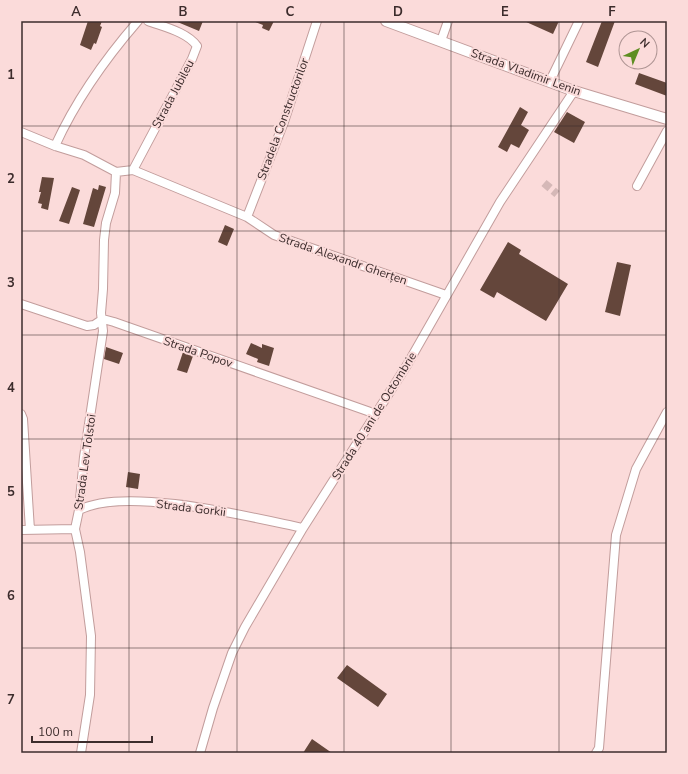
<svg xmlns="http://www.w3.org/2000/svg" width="688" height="774" font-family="'Nunito Sans',sans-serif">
	<rect width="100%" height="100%" fill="#fbdbda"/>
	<path fill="#64463b" d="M88,21H102L100,26L102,27L96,44L94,43L91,50L80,45Z
		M175,21H203L199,31Z
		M253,21H274L269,31L262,28L263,25Z
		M524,21H559L553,34Z
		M602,21H615L598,67L586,62Z
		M639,73L667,83V96L635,84Z
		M520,107L528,112L521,125L529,130L519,148L511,144L507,152L498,147Z
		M567,112L585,122L574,143L554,132Z
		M42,177L54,178L48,210L41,208L42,204L38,203L41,192H39Z
		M99,185L106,187L94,227L83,224L93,188L98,190Z
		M72,187L80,190L69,224L59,221Z
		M225,225L234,229L227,246L218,242Z
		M508,242L521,250L519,254L568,284L546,321L497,292L494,298L480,290Z
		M617,262L631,265L620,316L605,312Z
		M251,343L262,348V344L274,348L269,366L257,362L258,359L246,354Z
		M106,347L123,353L119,364L104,359Z
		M183,352L193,356L187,373L177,370Z
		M128,472L140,474L138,489L126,487Z
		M347,665L387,694L378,707L337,678Z
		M312,739L332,753H303Z"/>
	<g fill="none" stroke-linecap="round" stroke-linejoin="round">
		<path stroke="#d5b8b7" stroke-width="8" stroke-dasharray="8 4" stroke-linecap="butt" d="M544,183L557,194"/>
		<defs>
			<path id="minor" d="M441,41L448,21
				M550,81L579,21
				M21,132L55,146L84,155L116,172L133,170L247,217L274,235L446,295
				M55,146C76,100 105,59 138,21
				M133,170L192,59L197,46C187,32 164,27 148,21
				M637,186L667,131
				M247,217L284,122L317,21
				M21,304L87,326L94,325L103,319L114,322L376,414
				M21,414L23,419L30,530
				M79,510C126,486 250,517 303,528
				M21,530L75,529
				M81,753L90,695L91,636L80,552L75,529L79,510L84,457L103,331L101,313L103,289L104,240L106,223L115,193L116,172
				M200,753L213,708L232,653L245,627L303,528L407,365L500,202L574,91
				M596,753L599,748L616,535L636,469L667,412"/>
			<path id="major" d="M386,21L574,91L667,119"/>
		</defs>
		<use href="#minor" stroke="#c29d9c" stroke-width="10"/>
		<use href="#major" stroke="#c29d9c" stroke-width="12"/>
		<use href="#minor" stroke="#fff" stroke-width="8"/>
		<use href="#major" stroke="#fff" stroke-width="10"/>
	</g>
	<path fill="none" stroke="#3c2c2c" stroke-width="1" stroke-opacity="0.55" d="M129,21V753M237,21V753M344,21V753M451,21V753M559,21V753M21,126H667M21,231H667M21,335H667M21,439H667M21,543H667M21,648H667"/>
	<g text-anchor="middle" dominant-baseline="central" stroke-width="4" stroke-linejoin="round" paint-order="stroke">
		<g font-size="12" fill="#3c2c2c" stroke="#fbdbda">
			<text transform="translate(526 72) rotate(20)">Strada Vladimir Lenin</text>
			<text transform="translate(173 94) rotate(-62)">Strada Jubileu</text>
			<text transform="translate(283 119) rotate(-70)">Stradela Constructorilor</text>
			<text transform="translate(343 259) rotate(19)">Strada Alexandr Gherțen</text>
			<text transform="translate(198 352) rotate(19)">Strada Popov</text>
			<text transform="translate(374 416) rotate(-58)">Strada 40 ani de Octombrie</text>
			<text transform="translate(85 462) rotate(-82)">Strada Lev Tolstoi</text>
			<text transform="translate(191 508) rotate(7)">Strada Gorkii</text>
		</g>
	</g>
	<rect width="688" height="774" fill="none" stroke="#fbdbda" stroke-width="44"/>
	<g transform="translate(638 50) rotate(44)"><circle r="19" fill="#fbdbda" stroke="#af9594"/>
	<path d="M0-3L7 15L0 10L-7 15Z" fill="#5e8e22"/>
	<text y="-6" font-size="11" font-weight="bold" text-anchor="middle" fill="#3c2c2c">N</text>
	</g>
	<path d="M32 736v6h120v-6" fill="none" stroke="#3c2c2c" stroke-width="2"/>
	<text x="38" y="736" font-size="12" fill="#3c2c2c" stroke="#fbdbda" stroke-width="3" paint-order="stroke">100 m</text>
	<rect x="22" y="22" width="644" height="730" fill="none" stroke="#3c2c2c" stroke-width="1.5"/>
	<g font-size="13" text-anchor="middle" font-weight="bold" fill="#3c2c2c">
		<text x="76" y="16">A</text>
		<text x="183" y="16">B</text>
		<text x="290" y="16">C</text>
		<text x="398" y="16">D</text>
		<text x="505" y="16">E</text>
		<text x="612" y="16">F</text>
		<text x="11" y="79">1</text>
		<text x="11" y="183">2</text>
		<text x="11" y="287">3</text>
		<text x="11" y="392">4</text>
		<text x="11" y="496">5</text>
		<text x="11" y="600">6</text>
		<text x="11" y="704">7</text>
	</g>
</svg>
